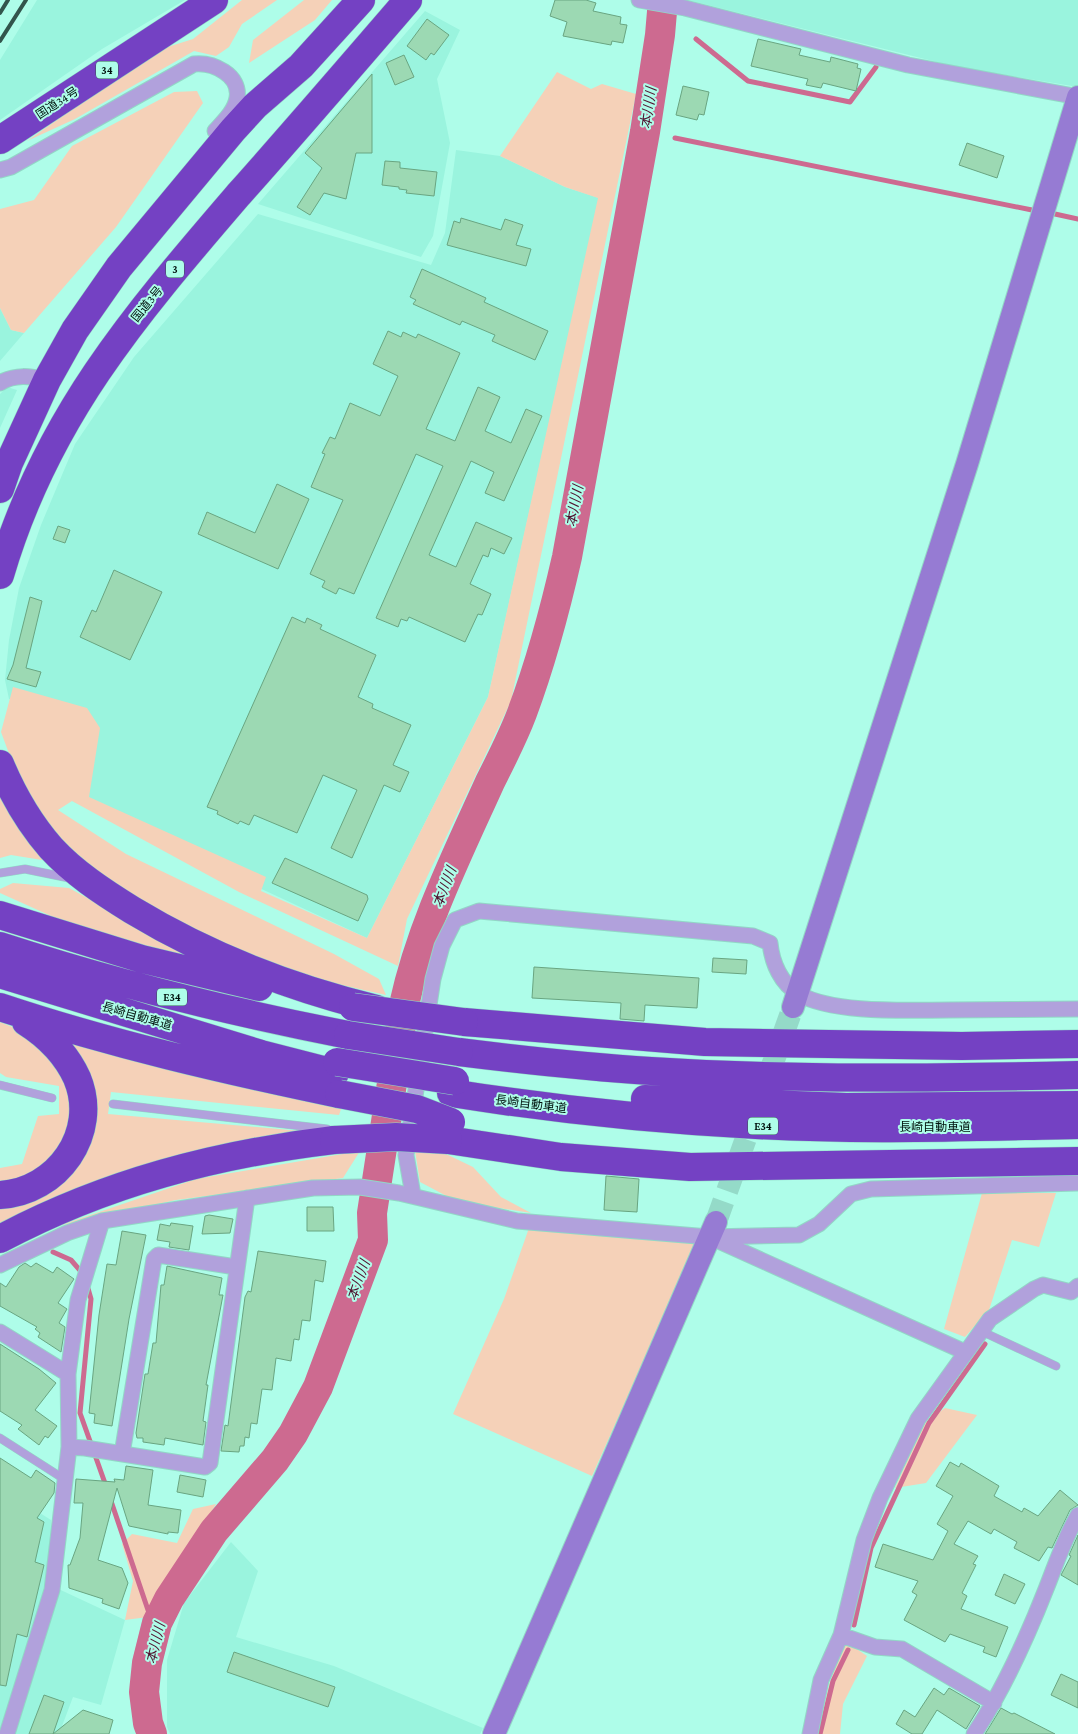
<svg xmlns="http://www.w3.org/2000/svg" width="1078" height="1734" font-family="'Crimson Pro','Noto Sans JP',serif">
	<rect width="100%" height="100%" fill="#aefde9"/>
	<path fill="#9af4de" d="M37,0H185L102,49L0,120V60Z
		M688,0H1078V87L957,67Z
		M425,11L460,30L437,79L450,143L433,236L421,257L258,204Z
		M456,150L500,156L565,187L599,198L488,697L367,938L72,801L83,724L9,699L5,680L9,640L19,588L41,525L75,444L134,357L258,214L431,265L445,233Z
		M0,308L11,330L24,333L0,361Z
		M7,387L17,390L0,428V394Z
		M0,1488L51,1520L50,1585L125,1620L101,1705L73,1697L59,1734H0Z
		M231,1542L258,1571L236,1637L334,1666L483,1728L480,1734H170L167,1727V1660L184,1603Z"/>
	<path fill="#f5d1b8" d="M242,0H277L242,24L229,47L216,56L194,51L75,119L27,141L155,51L193,39Z
		M304,0H332L315,20L249,63L253,40Z
		M557,72L591,89L602,84L636,94L511,701L407,919L398,966L239,892L72,801L58,810L126,854L334,954L379,979L386,995L324,981L228,948L129,894L68,852L38,814L17,775L1,732L13,687L87,708L100,728L89,797L266,877L261,891L367,938L488,697L598,198L565,187L500,156Z
		M197,91L203,103L116,227L24,333L11,330L0,308V209L34,200L72,146L174,92Z
		M0,790L44,853L42,860L11,855L0,858Z
		M13,883L69,888L212,966L60,920L0,893V889Z
		M0,1022L20,1030L47,1055L70,1087L71,1122L57,1152L33,1174L3,1182H0V1168L22,1164L38,1116L59,1114V1086L6,1077L0,1073Z
		M63,1038L342,1106L339,1115L111,1092L108,1114L301,1131L0,1226V1204L88,1149L97,1115L86,1071Z
		M360,1151L343,1178L176,1200L58,1226L196,1179Z
		M415,1151L446,1154L473,1167L501,1197L531,1213L456,1201L420,1182Z
		M982,1193H1056L1039,1247L1012,1240L989,1310L965,1337L944,1329Z
		M529,1228L697,1242L592,1476L453,1414L504,1299Z
		M945,1408L977,1415L926,1483L895,1488L924,1423Z
		M216,1504L148,1617L125,1620L133,1581L122,1544L132,1534L177,1543L193,1509Z
		M845,1641L867,1656L843,1704L840,1734H817L830,1682Z"/>
	<g fill="none" stroke-linecap="round" stroke-linejoin="round">
		<path stroke="#cd6a90" stroke-width="5" d="M696,39L748,81L850,102L876,67
			M675,138L1032,210
			M1055,214L1078,219
			M53,1252L71,1260L84,1275
			M87,1285L91,1299L80,1413L106,1486
			M111,1501L148,1610L157,1623
			M854,1625L871,1548L929,1423L985,1344
			M820,1734L833,1681L848,1650"/>
		<path stroke="#cd6a90" stroke-width="30" d="M152,1734L148,1723L144,1692L147,1663L157,1623L169,1599L214,1531L275,1460L293,1434L318,1387L373,1240L372,1213L404,1005C421,927 457,855 490,782C501,760 513,737 522,713C541,662 555,610 567,557L645,132L660,35L663,0"/>
	</g>
	<path fill="#9cd9b3" stroke="#69a581" d="M555,0H586L596,3L593,11L621,17L620,24L627,25L623,43L612,41L611,45L563,36L567,22L550,16Z
		M427,19L449,35L434,55L431,53L426,60L407,46Z
		M758,39L801,49L799,55L830,62L831,57L858,64L857,68L861,69L856,91L823,83L821,88L806,85L808,79L751,66Z
		M404,55L414,77L395,85L386,63Z
		M372,74V153H356L346,199L324,193L310,215L297,207L322,168L305,153Z
		M683,86L709,92L704,115L699,114L697,120L676,115Z
		M967,143L1004,156L997,178L959,165Z
		M385,161L400,162V168L437,172L434,196L406,193L407,190L399,189V187L382,185Z
		M461,218L501,230L505,219L523,225L516,245L531,249L526,266L447,245L454,221L460,223Z
		M422,269L486,298L484,302L548,331L535,360L492,341L495,335L462,321L460,325L413,304L416,300L410,297Z
		M388,331L401,337L403,332L416,338L418,334L460,353L426,429L455,441L478,387L500,397L485,431L511,443L526,409L542,416L504,501L485,493L494,472L471,461L429,555L456,567L476,522L512,538L504,554L491,548L488,557L483,555L470,584L491,594L482,615L478,614L465,642L409,617L407,621L401,619L398,627L376,618L443,466L416,454L354,594L339,588L336,594L322,587L325,581L310,574L343,500L311,487L325,454L322,453L330,437L335,439L350,403L380,416L398,376L373,364Z
		M277,484L309,499L278,569L198,534L207,512L255,533Z
		M58,526L70,530L65,543L53,539Z
		M114,570L162,592L130,660L80,637L92,610L96,612Z
		M30,597L42,601L26,668L41,672L36,687L7,679L13,665Z
		M292,617L305,623L307,618L322,625L320,629L376,655L358,697L373,704L372,708L411,725L393,765L409,772L400,792L384,785L352,858L331,848L357,790L323,775L297,833L254,815L249,825L240,821L238,824L217,814L218,811L207,807Z
		M285,858L367,895L368,899L358,921L272,883Z
		M713,958L747,960L746,974L712,972Z
		M534,967L699,978L697,1008L645,1005L644,1021L620,1019L621,1003L532,998Z
		M606,1176L639,1179L637,1212L604,1210Z
		M307,1207H333L334,1231H307Z
		M209,1215L233,1219L230,1233L202,1234L205,1216Z
		M171,1223L193,1226L189,1250L169,1247L170,1242L157,1240L160,1224L170,1226Z
		M122,1231L146,1235L129,1319L112,1426L94,1423L95,1414L89,1413L99,1315L107,1264L116,1265Z
		M258,1251L326,1261L323,1282L315,1280L310,1321L302,1320L299,1340L294,1339L291,1361L276,1358L272,1390L262,1389L257,1424L251,1423L249,1438L245,1437L244,1446H240L239,1452L221,1451L225,1425L228,1426L245,1297L248,1291L251,1292Z
		M25,1263L31,1267L36,1263L53,1273L57,1267L74,1279L58,1303L67,1309L59,1323L65,1327L61,1352L38,1337L40,1333L35,1329L37,1327L0,1306V1283L6,1287L19,1267Z
		M167,1266L222,1278L219,1295H223L206,1385H208L203,1421L206,1422L203,1445L165,1438L164,1445L143,1442V1438H137L136,1433L145,1374H148L153,1343H156L161,1285H164Z
		M0,1344L39,1369L56,1383L35,1410L57,1426L48,1438L45,1436L39,1445L18,1429L22,1425L0,1411Z
		M0,1458L31,1478L36,1470L55,1483L54,1493L37,1518L44,1522L35,1562L44,1565L27,1637L17,1634L6,1686L0,1685Z
		M950,1462L959,1467L961,1463L999,1486L994,1496L1022,1512L1024,1508L1038,1516L1060,1490L1078,1505L1070,1510L1052,1548L1048,1547L1039,1561L1014,1548L1017,1542L994,1529L991,1534L968,1521L954,1544L978,1556L973,1564L976,1565L962,1593L967,1596L961,1609L1008,1627L996,1657L983,1652L985,1647L950,1634L945,1642L904,1620L917,1595L912,1592L918,1581L875,1567L883,1544L933,1560L948,1531L937,1524L953,1496L936,1486Z
		M126,1466L153,1470L148,1505L181,1510L178,1533L168,1532V1534L129,1526L117,1488L98,1560L122,1568L128,1583L119,1609L102,1603L103,1599L69,1588L68,1565H70L80,1538L83,1503H74L76,1479L115,1482L114,1479L124,1480Z
		M180,1475L206,1480L203,1497L177,1492Z
		M1078,1535V1585L1061,1575L1071,1556L1069,1555Z
		M1004,1574L1025,1584L1015,1604L995,1595Z
		M234,1652L335,1687L328,1707L227,1672Z
		M1061,1674L1078,1682V1708L1051,1695Z
		M934,1688L944,1695L949,1688L980,1706L966,1729L937,1710L922,1734H912L896,1724L904,1710L915,1717Z
		M44,1695L64,1702L53,1734H29Z
		M1001,1708L1012,1714L1014,1713L1055,1734H985Z
		M83,1710L113,1720L109,1734H53Z"/>
	<g fill="none" stroke-linecap="round" stroke-linejoin="round">
		<path stroke="#94dac8" stroke-width="22" stroke-dasharray="22 11" stroke-linecap="butt" d="M716,1222L793,1007"/>
		<defs>
			<path id="lane" d="M0,873L25,869L69,878
				M0,1085L52,1098
				M113,1104L327,1129
				M981,1331L1056,1366
				M0,1438L64,1479"/>
			<path id="street" d="M639,0L685,8L908,65L1078,97
				M0,170L11,167L194,64C213,62 241,75 237,98C235,111 223,122 215,131
				M0,383C15,374 30,376 47,380
				M413,1195L406,1155L433,979L442,946L455,920L479,911L753,936L770,943C772,963 781,984 799,994C833,1014 909,1010 949,1010C992,1010 1035,1009 1078,1009
				M712,1238L965,1352
				M0,1265L67,1233L102,1221
				M0,1332L68,1374
				M69,1447L85,1448L205,1467L210,1463L247,1198
				M122,1454L154,1259L158,1255L236,1267
				M841,1635L875,1647L902,1649L994,1703
				M7,1734L52,1590L69,1447L68,1374L78,1300L102,1221L313,1188L360,1187L399,1193L517,1221L709,1237L799,1235L819,1224L851,1194L871,1189L1078,1183
				M810,1734L821,1680L841,1635L864,1540L880,1498L918,1419L990,1319L1034,1289L1043,1285L1071,1292L1078,1286
				M974,1734C1004,1689 1026,1640 1046,1589C1056,1564 1064,1539 1078,1515"/>
			<path id="secondary" d="M793,1007L967,464L1078,97
				M494,1734L716,1222"/>
			<path id="highway" d="M0,140L214,0
				M0,489L9,463L47,380L75,330L119,267L233,130L255,106L301,66L361,0
				M0,575C46,418 135,315 239,194C296,130 352,65 408,0
				M0,764C13,795 29,823 51,848C74,873 103,892 132,910C208,956 290,988 377,1009
				M0,915L142,959L259,987
				M0,946C114,983 230,1012 348,1035
				M0,974L261,1054L335,1073
				M0,1007C111,1044 224,1070 339,1094
				M464,1022L705,1042L962,1046L1078,1044
				M459,1052C523,1060 587,1067 651,1071C793,1080 936,1078 1078,1075
				M451,1093C552,1109 654,1120 756,1125C863,1131 971,1127 1078,1125
				M645,1099L846,1107L1078,1105
				M448,1140L561,1157L690,1167L1078,1161
				M0,1195C57,1192 100,1133 77,1078C66,1054 48,1036 26,1022
				M0,1239C105,1183 216,1154 334,1140"/>
		</defs>
		<use href="#lane" stroke="#92d7c6" stroke-width="9"/>
		<use href="#street" stroke="#92d7c6" stroke-width="17"/>
		<use href="#secondary" stroke="#92d7c6" stroke-width="24"/>
		<use href="#highway" stroke="#92d7c6" stroke-width="29"/>
		<use href="#lane" stroke="#b1a1dc" stroke-width="8"/>
		<use href="#street" stroke="#b1a1dc" stroke-width="15"/>
		<use href="#secondary" stroke="#967bd3" stroke-width="22"/>
		<use href="#highway" stroke="#7441c3" stroke-width="28"/>
		<path stroke="#32554c" stroke-width="4" d="M0,13L8,0
			M0,41L26,0"/>
		<defs>
			<path id="highway-bridge" d="M353,1007L464,1022
				M348,1035L459,1052
				M337,1062L455,1081
				M339,1094L417,1109L451,1122
				M334,1140L396,1137L448,1140"/>
		</defs>
		<use href="#highway-bridge" stroke="#92d7c6" stroke-width="29" stroke-linecap="butt"/>
		<use href="#highway-bridge" stroke="#7441c3" stroke-width="28"/>
	</g>
	<g text-anchor="middle" dominant-baseline="central" stroke-width="4" stroke-linejoin="round" paint-order="stroke">
		<g fill="#aefde9" stroke="#34584f" stroke-width="1">
			<rect x="96" y="61.5" width="22" height="17" rx="4"/>
			<rect x="166" y="260.5" width="18" height="17" rx="4"/>
			<rect x="157" y="988.5" width="30" height="17" rx="4"/>
			<rect x="748" y="1117.5" width="30" height="17" rx="4"/>
		</g>
		<g font-size="11" font-weight="bold" fill="#00120d">
			<text x="107" y="70">34</text>
			<text x="175" y="269">3</text>
			<text x="172" y="997">E34</text>
			<text x="763" y="1126">E34</text>
		</g>
		<g font-size="12" fill="#00120d" stroke="#aefde9">
			<text transform="translate(57 103) rotate(-33)">国道34号</text>
			<text transform="translate(147 304) rotate(-51)">国道3号</text>
			<text transform="translate(137 1016) rotate(16)">長崎自動車道</text>
			<text transform="translate(531 1104) rotate(7)">長崎自動車道</text>
			<text x="935" y="1127">長崎自動車道</text>
		</g>
		<g font-size="14" font-style="italic" fill="#50112e" stroke="#aefde9">
			<text transform="translate(648 108) rotate(-82)">本川川</text>
			<text transform="translate(574 506) rotate(-79)">本川川</text>
			<text transform="translate(444 887) rotate(-69)">本川川</text>
			<text transform="translate(358 1280) rotate(-70)">本川川</text>
			<text transform="translate(155 1643) rotate(-76)">本川川</text>
		</g>
	</g>
</svg>
